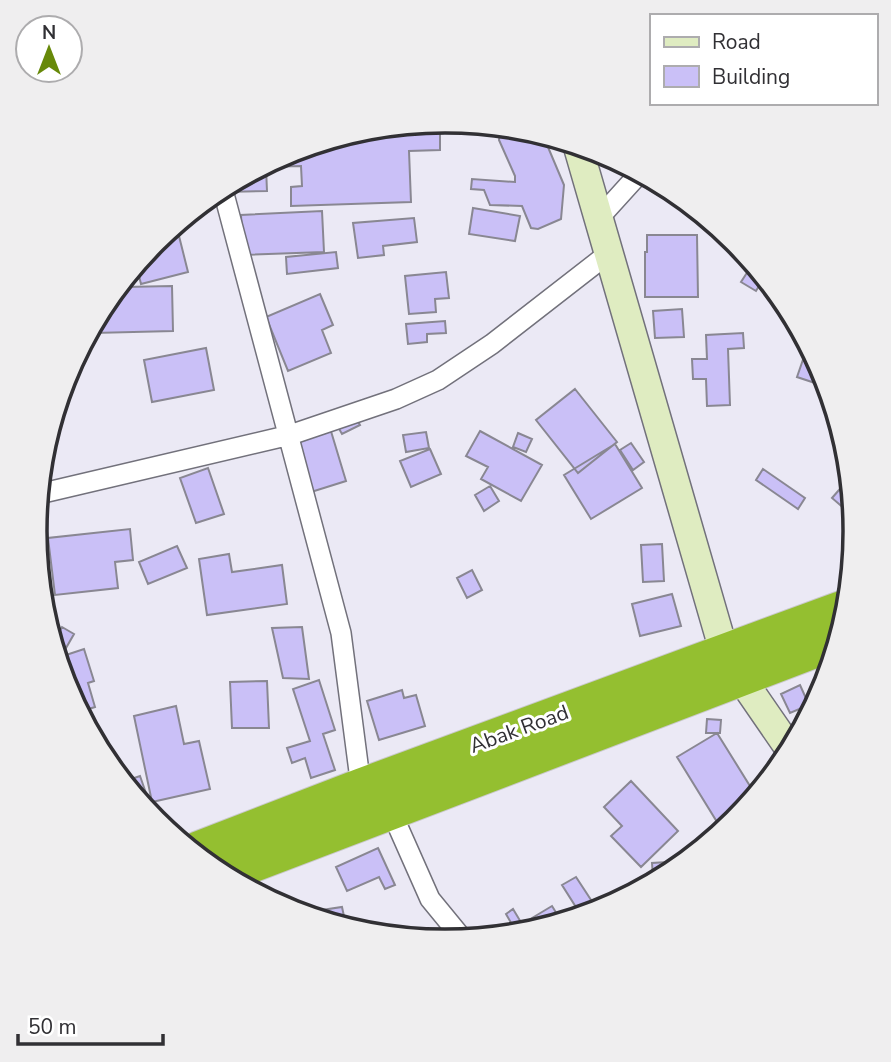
<svg xmlns="http://www.w3.org/2000/svg" width="891" height="1062" font-family="'Nunito Sans',sans-serif">
	<rect width="100%" height="100%" fill="#ebe9f5"/>
	<path fill="#cac0f7" stroke="#898792" stroke-width="2" d="M429,124H440V150L409,151L411,202L291,206V187L302,186L301,166L266,167L267,191L227,192L289,152Z
		M500,131L545,140L564,185L561,219L538,229L531,228L522,206L490,205L484,190L471,189L472,179L515,182V176L499,140Z
		M473,208L520,216L515,241L469,234Z
		M322,211L324,252L243,255L241,215Z
		M414,218L417,242L383,246L384,255L358,258L353,223Z
		M647,235H697L698,297H645V252H647Z
		M179,236L188,272L141,284L137,268L154,242Z
		M336,252L338,268L287,274L286,257Z
		M752,265L762,281L756,291L741,282Z
		M446,272L449,298L435,299L436,312L409,314L405,276Z
		M172,286L173,331L94,333L124,287Z
		M320,294L333,325L322,330L331,353L288,371L266,317Z
		M682,309L684,337L655,338L653,311Z
		M445,321L446,333L427,334V342L408,344L406,324Z
		M743,333L744,348L728,349L730,405L707,406L706,379H693L692,359H707L706,335Z
		M206,348L214,390L152,402L144,360Z
		M807,348L825,374L827,387L797,377Z
		M575,389L617,442L578,473L536,420Z
		M352,410L360,425L342,434L334,420Z
		M327,418L346,481L308,493L288,430Z
		M480,431L542,465L521,501L481,479L488,467L466,456Z
		M426,432L429,448L406,452L403,435Z
		M518,433L532,439L526,452L513,447Z
		M631,443L644,462L633,470L620,450Z
		M615,444L642,488L591,519L564,475Z
		M430,449L441,474L411,487L400,461Z
		M208,468L224,514L196,523L180,478Z
		M763,469L805,498L798,509L756,480Z
		M846,482L853,516L832,498Z
		M490,486L499,501L484,511L475,495Z
		M40,505H47L46,535L36,534L35,531Z
		M130,529L133,560L115,562L118,588L55,595L48,538Z
		M36,536H46L47,558H40Z
		M662,544L664,581L643,582L641,545Z
		M177,546L187,568L148,584L139,562Z
		M229,554L232,572L282,565L287,604L207,615L199,559Z
		M472,570L482,590L467,598L457,578Z
		M672,594L681,626L640,636L632,604Z
		M62,627L74,634L66,648L57,642L56,637Z
		M302,627L309,679L283,678L272,628Z
		M84,649L94,681L88,683L95,707L82,711L66,688L60,657Z
		M319,680L335,730L323,734L335,770L311,778L305,758L292,763L287,748L310,741L293,689Z
		M267,681L269,728H232L230,682Z
		M800,685L809,705L790,713L781,694Z
		M402,690L404,698L416,695L425,726L379,740L367,701Z
		M176,706L184,744L199,741L210,789L152,802L134,716Z
		M707,719L721,720L720,733H706Z
		M717,733L750,786L766,776L735,822L722,830L677,757Z
		M140,776L153,813L150,814L128,780Z
		M631,781L678,831L641,867L611,836L622,826L604,807Z
		M698,841L701,844L677,861Z
		M378,848L395,885L385,889L379,877L347,891L336,867Z
		M667,862V867L653,877L652,863Z
		M576,877L595,906L581,915L562,885Z
		M552,906L560,919L514,928L506,914L513,909L522,924Z
		M342,907L345,921L302,913Z"/>
	<g fill="none" stroke-linecap="round" stroke-linejoin="round">
		<defs>
			<path id="street" d="M224,194L341,633L361,787
				M599,218L638,175
				M43,493L290,435L396,399L438,380L492,344L609,253
				M391,811L430,899L462,938"/>
			<path id="secondary" d="M578,147L725,655L787,745"/>
			<path id="highway" d="M198,850L361,787L840,610
				M231,872L834,642"/>
		</defs>
		<use href="#street" stroke="#72717b" stroke-width="22"/>
		<use href="#secondary" stroke="#72717b" stroke-width="31"/>
		<use href="#highway" stroke="#c9c9ca" stroke-width="39"/>
		<use href="#street" stroke="#fff" stroke-width="19"/>
		<use href="#secondary" stroke="#dfecc1" stroke-width="28"/>
		<use href="#highway" stroke="#94bf30" stroke-width="37"/>
	</g>
	<g text-anchor="middle" dominant-baseline="central" stroke-width="6" stroke-linejoin="round" paint-order="stroke">
		<g font-size="21" fill="#313034" stroke="#fff">
			<text transform="translate(519 729) rotate(-20)">Abak Road</text>
		</g>
	</g>
	<path d="M0 0H891V1062H0ZM47 531a398 398 0 1 1 796 0a398 398 0 1 1-796 0Z" fill="#efeeef" fill-rule="evenodd"/>
	<path fill="none" stroke="#313034" stroke-width="3.5" d="M47 531a398 398 0 1 1 796 0a398 398 0 1 1-796 0Z"/>
	<rect x="650" y="14" width="228" height="91" fill="#ffffff" stroke="#adacae" stroke-width="2"/>
	<rect x="664" y="37" width="35" height="10" fill="#dfecc1" stroke="#adacae" stroke-width="2"/>
	<text x="712" y="49" font-size="21" fill="#313034">Road</text>
	<rect x="664" y="66" width="35" height="21" fill="#cac0f7" stroke="#adacae" stroke-width="2"/>
	<text x="712" y="84" font-size="21" fill="#313034">Building</text>
	<g transform="translate(49 49)"><circle r="33" fill="#ffffff" stroke="#adacae" stroke-width="2"/>
	<path d="M0-5L12 26L0 18L-12 26Z" fill="#678909"/>
	<text y="-10" font-size="19" font-weight="bold" text-anchor="middle" fill="#313034">N</text>
	</g>
	<path d="M18 1034v10h145v-10" fill="none" stroke="#313034" stroke-width="3.5"/>
	<text x="28" y="1034" font-size="21" fill="#313034" stroke="#ffffff" stroke-width="5" paint-order="stroke">50 m</text>
</svg>
